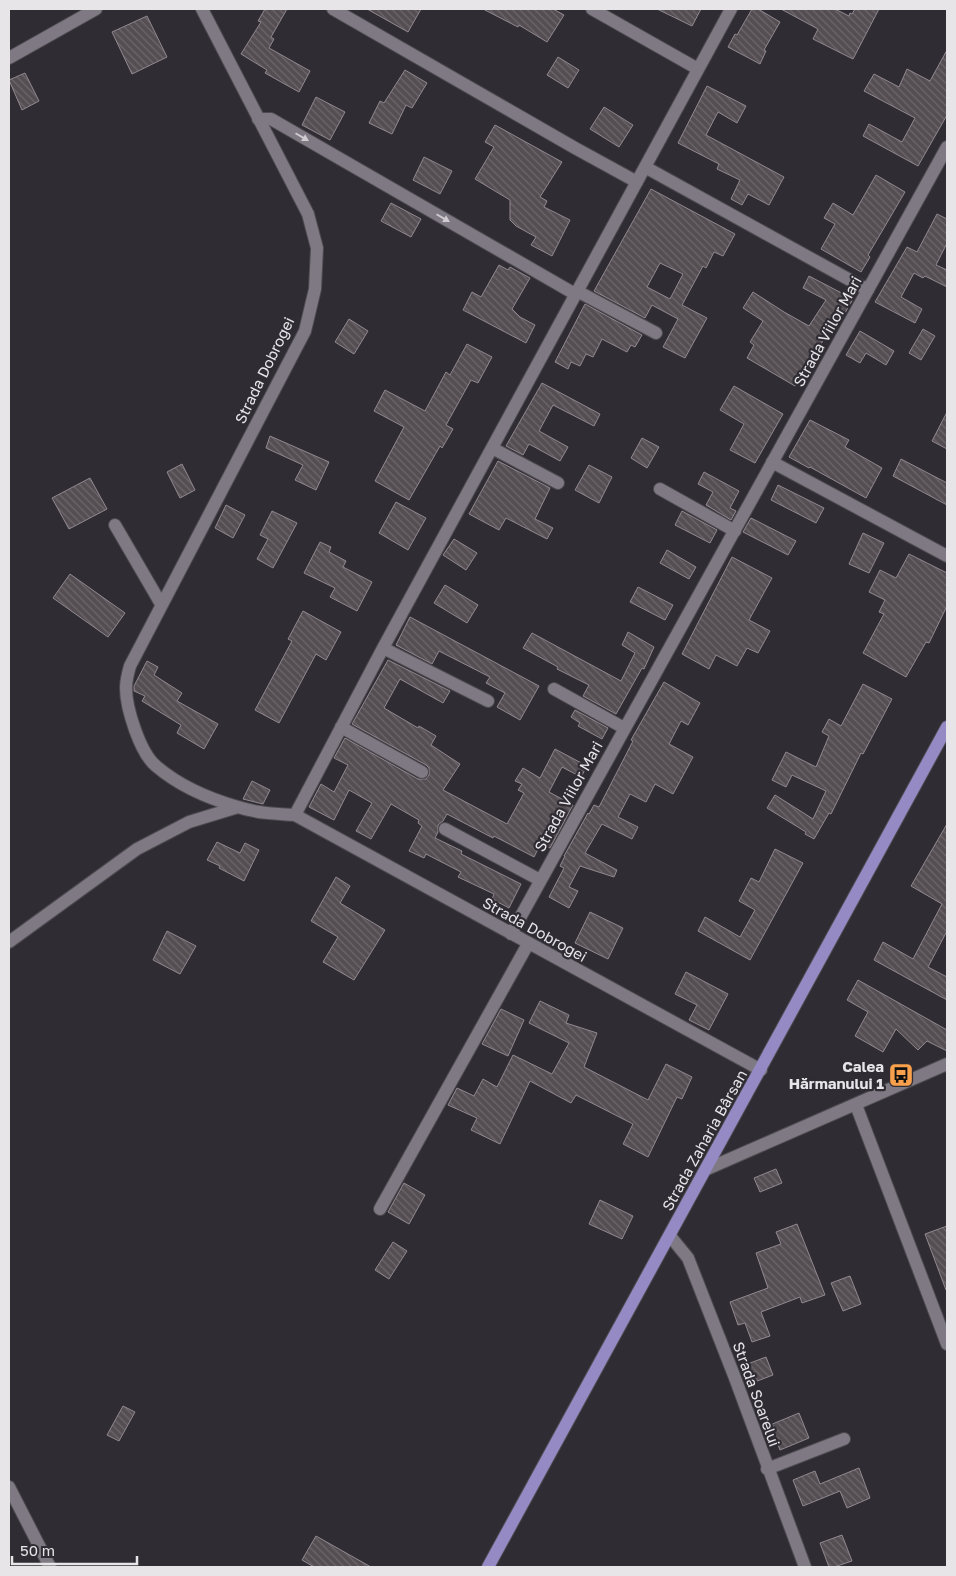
<svg xmlns="http://www.w3.org/2000/svg" width="956" height="1576" font-family="'Golos Text',sans-serif">
	<defs>
		<pattern id="building-back-hatch" width="6" height="6" patternUnits="userSpaceOnUse" patternTransform="scale(1.25)"><rect width="6" height="6" fill="#544d52"/><path d="M-1 5l2 2M0 0l6 6M5-1l2 2" fill="none" stroke="#6d666b"/></pattern>
	</defs>
	<rect width="100%" height="100%" fill="#302c33"/>
	<path fill="url(#building-back-hatch)" stroke="#91898f" fill-rule="evenodd" d="M265,9H287L271,37L274,39L269,48L310,71L299,92L265,73L267,70L241,54L261,22L258,21Z
		M367,9H421L408,32Z
		M483,9H553L564,15L547,42L519,25L518,27Z
		M657,9H701L692,26Z
		M752,9H758L780,22L764,50L766,51L760,64L728,47L735,34L737,35Z
		M781,9H835L849,16L850,13L852,14L855,9H879L853,59L813,39L818,29Z
		M147,16L167,57L132,74L112,32Z
		M947,50V115L918,166L863,136L869,124L902,142L915,118L864,91L874,74L899,87L907,69L930,81Z
		M558,57L579,70L568,88L547,75Z
		M405,70L427,83L412,108L406,105L392,134L369,123L380,101L384,103Z
		M25,73L39,101L22,110L9,80Z
		M707,86L746,106L737,123L718,112L706,135L784,177L769,205L748,194L742,205L731,199L740,180L717,169L719,164L678,143Z
		M316,97L345,112L330,140L302,125Z
		M604,107L633,125L619,147L590,129Z
		M495,125L562,162L540,197L547,201L544,207L570,220L552,256L531,245L536,237L516,226L510,220V200L475,179L494,147L485,142Z
		M424,157L452,171L440,194L413,180Z
		M876,175L905,192L868,255L870,257L861,272L821,249L835,224L824,218L833,203L853,215Z
		M651,189L735,234L723,256L714,252L706,268L703,266L682,305L707,318L685,358L663,347L678,319L652,305L645,318L594,291ZM660,263L683,274L670,299L647,287Z
		M391,203L421,219L411,237L381,221Z
		M937,214L947,219V243L936,265L947,270V287L925,276L923,278L914,273L901,297L922,309L915,323L875,302L907,247L917,252Z
		M499,265L508,270L510,267L530,278L512,309L520,317L535,325L526,343L463,310L472,292L481,297Z
		M809,276L853,299L841,320L837,318L795,386L747,358L754,345L750,342L763,321L743,308L753,292L784,312L809,326L826,300L803,288Z
		M585,304L642,335L635,347L631,345L627,352L602,339L593,357L586,354L580,366L571,362L568,369L555,362Z
		M349,319L368,331L354,354L335,342Z
		M923,329L935,336L921,360L909,353Z
		M860,331L894,351L886,365L866,353L860,363L846,355Z
		M467,344L492,357L478,383L471,380L446,425L453,429L442,448L440,446L409,500L375,481L404,427L374,411L385,390L425,411L446,372L450,375Z
		M542,383L600,414L594,426L553,405L539,431L568,447L560,461L529,444L523,455L506,446Z
		M734,386L783,414L755,463L730,450L744,424L720,410Z
		M947,412V449L932,441Z
		M810,420L849,440L845,447L882,468L866,498L810,467L809,468L789,457Z
		M270,436L329,462L316,490L295,480L303,465L266,448Z
		M642,438L659,447L647,468L631,458Z
		M901,459L947,483V505L893,476Z
		M498,461L550,488L535,519L553,528L547,539L506,518L499,530L469,514Z
		M182,464L195,490L180,498L167,472Z
		M589,465L612,477L599,503L575,490Z
		M704,472L739,491L730,508L736,511L731,520L706,505L713,492L698,484Z
		M90,478L107,509L69,529L52,498Z
		M778,485L824,508L816,523L771,500Z
		M396,502L426,518L408,550L379,533Z
		M226,505L245,515L233,538L215,528Z
		M272,511L297,523L273,568L257,559L268,539L260,535Z
		M682,511L717,530L710,543L675,525Z
		M751,518L796,541L788,555L743,532Z
		M863,533L884,543L869,573L849,564Z
		M454,539L477,553L466,570L443,555Z
		M320,542L331,547L329,552L346,561L343,567L372,582L357,611L330,597L335,588L304,573Z
		M667,550L696,567L689,579L660,563Z
		M909,554L947,573V606L929,643L926,642L906,677L863,653L884,614L879,612L885,600L869,592L880,570L896,578Z
		M732,557L772,578L749,620L770,631L758,653L747,648L737,666L716,655L709,669L682,654Z
		M70,574L125,613L108,637L53,598Z
		M445,585L478,605L467,623L434,603Z
		M638,587L673,605L665,620L630,602Z
		M303,611L341,632L326,660L316,654L279,723L255,710L292,641L288,639Z
		M410,617L539,686L520,720L497,707L505,693L486,683L490,677L439,651L432,664L396,645Z
		M628,632L654,647L644,669L642,668L616,714L583,696L589,685L557,669L558,667L523,648L532,633L621,681L635,653L622,645Z
		M388,660L450,691L443,703L400,679L384,708L418,728L419,726L436,736L431,745L460,764L443,790L507,824L524,793L518,790L522,784L515,781L523,768L540,778L555,749L587,766L581,777L562,767L549,792L573,805L550,848L541,843L534,857L494,836L493,838L447,814L443,821L438,825V832L435,838L462,851L461,854L521,884L509,908L492,899L494,894L458,877L461,872L426,854L424,858L409,851L422,826L418,823L419,820L391,804L371,839L356,831L372,803L349,790L334,820L309,807L321,784L334,792L348,765L334,758L345,738L418,779H426L429,775V768L426,765L352,724Z
		M147,661L158,667L154,675L182,693L177,701L218,724L204,749L177,733L181,725L142,701L145,696L134,691V686Z
		M664,682L700,703L688,725L681,721L669,744L693,757L673,794L655,784L646,802L630,794L618,817L638,827L632,839L602,824L585,853L617,870L614,877L580,866L569,887L578,891L569,908L549,897L564,868L560,866L565,856H564L588,813L589,814L594,805L599,807L633,741L631,740Z
		M863,684L892,699L863,754L861,753L831,814L829,813L814,839L805,834L806,832L767,808L775,795L813,819L826,791L792,775L786,787L772,780L786,752L816,767L829,736L822,732L829,719L841,726Z
		M575,710L608,728L602,739L578,726L580,723L571,717Z
		M252,781L270,790L263,804L243,799Z
		M947,824V931L928,967L947,977V1000L874,960L883,942L913,959L942,904L911,886Z
		M217,842L240,853L245,843L259,850L244,881L219,868L220,866L207,860Z
		M775,849L803,863L750,960L698,931L705,917L740,937L755,910L739,901L751,878L759,882Z
		M336,877L350,886L340,903L385,930L354,980L323,962L338,937L311,921Z
		M590,912L623,928L608,959L575,943Z
		M167,931L196,946L180,974L153,960Z
		M686,972L728,994L709,1030L689,1020L697,1005L675,994Z
		M858,980L947,1030V1051L927,1041L918,1050L896,1029L883,1052L855,1036L868,1012L847,1000Z
		M540,1001L569,1015L566,1023L597,1033L584,1067L648,1100L666,1064L692,1077L682,1099L677,1097L648,1157L623,1144L633,1124L576,1095L571,1103L530,1081L500,1144L471,1130L477,1118L448,1105L457,1088L474,1096L483,1079L497,1087L513,1055L552,1074L569,1043L529,1023Z
		M501,1009L524,1020L508,1056L482,1044Z
		M776,1169L782,1183L760,1192L754,1178Z
		M404,1183L425,1195L409,1224L388,1212Z
		M600,1200L633,1216L622,1239L589,1224Z
		M797,1224L825,1295L802,1303L800,1297L761,1312L770,1336L752,1342L745,1323L738,1325L730,1302L768,1288L756,1253L781,1244L776,1232Z
		M947,1226V1290H946L925,1234Z
		M393,1242L407,1251L389,1279L375,1270Z
		M850,1276L861,1304L843,1311L831,1283Z
		M766,1357L773,1375L752,1383L745,1365Z
		M123,1406L135,1412L119,1441L107,1435Z
		M799,1413L809,1438L780,1450L770,1425Z
		M859,1468L870,1498L847,1508L840,1491L803,1506L793,1480L815,1471L820,1484Z
		M842,1535L852,1561L834,1567H829L820,1543Z
		M316,1536L371,1567H314L302,1560Z"/>
	<g fill="none" stroke-linecap="round" stroke-linejoin="round">
		<defs>
			<path id="minor" d="M202,9L308,214L317,248L315,289L305,331L130,666C128,673 126,681 126,688C126,708 140,753 156,766C178,785 210,799 238,807C256,813 276,814 295,815L761,1070
				M333,9L575,148L637,182
				M592,9L698,69
				M9,58L96,9
				M258,119H271L575,294
				M645,167L868,290
				M577,291L656,333
				M492,448L558,483
				M772,462L947,556
				M660,489L735,531
				M115,525L161,604
				M383,648L488,701
				M554,689L624,728
				M341,727L422,772
				M295,815L383,648L731,9
				M445,829L540,880
				M511,934L947,147
				M9,942L137,849L189,822L238,807
				M856,1105L947,1344
				M707,1169L947,1064
				M380,1209L528,944
				M670,1236L688,1258L735,1378L805,1567
				M767,1469L844,1439
				M9,1487L50,1567"/>
			<path id="major" d="M488,1567L947,727"/>
		</defs>
		<use href="#minor" stroke="#4e4a51" stroke-width="14"/>
		<use href="#major" stroke="#4e4a51" stroke-width="14"/>
		<use href="#minor" stroke="#7e7982" stroke-width="12"/>
		<use href="#major" stroke="#968ac4" stroke-width="12"/>
	</g>
	<defs><path id="oneway-solid" d="M-6-.8H1V-3.2L6.5 0L1 3.2V.8H-6Z" transform="scale(1.25)"/></defs>
	<g fill="#cecacf">
		<use href="#oneway-solid" transform="translate(302 137) rotate(30)"/>
		<use href="#oneway-solid" transform="translate(443 218) rotate(30)"/>
	</g>
	<defs>
		<symbol id="bus-square" viewBox="-11 -11 22 22"><rect x="-9" y="-9" width="18" height="18" rx="4" fill="#f8a04b" stroke="#302c33"/><path d="M-5-6H5V4H4V6H2V4H-2V6H-4V4H-5ZM-3.5-4V0h7V-4ZM-3.5 1.2v1.5H-2V1.2ZM2 1.2v1.5H3.5V1.2Z" fill="#111"/></symbol>
	</defs>
	<g fill-rule="evenodd">
		<use href="#bus-square" x="887" y="1061" width="28" height="28"/>
	</g>
	<g text-anchor="middle" dominant-baseline="central" stroke-width="4.5" stroke-linejoin="round" paint-order="stroke">
		<g font-size="15" fill="#e8e5e9" stroke="#302c33">
			<text transform="translate(827 331) rotate(-61)">Strada Viilor Mari</text>
			<text transform="translate(264 370) rotate(-64)">Strada Dobrogei</text>
			<text transform="translate(568 796) rotate(-61)">Strada Viilor Mari</text>
			<text transform="translate(535 929) rotate(29)">Strada Dobrogei</text>
			<text transform="translate(704 1140) rotate(-61)">Strada Zaharia Bârsan</text>
			<text transform="translate(757 1394) rotate(70)">Strada Soarelui</text>
		</g>
		<g font-size="15" font-weight="bold" fill="#e8e5e9" stroke="#302c33" text-anchor="end">
			<text x="884" y="1066">Calea<tspan x="884" dy="17">Hărmanului 1</tspan></text>
		</g>
	</g>
	<rect width="956" height="1576" fill="none" stroke="#e8e5e9" stroke-width="20"/>
	<path d="M12 1556v8h125v-8" fill="none" stroke="#e8e5e9" stroke-width="2.5"/>
	<text x="20" y="1556" font-size="15" fill="#e8e5e9" stroke="#302c33" stroke-width="4" paint-order="stroke">50 m</text>
</svg>
